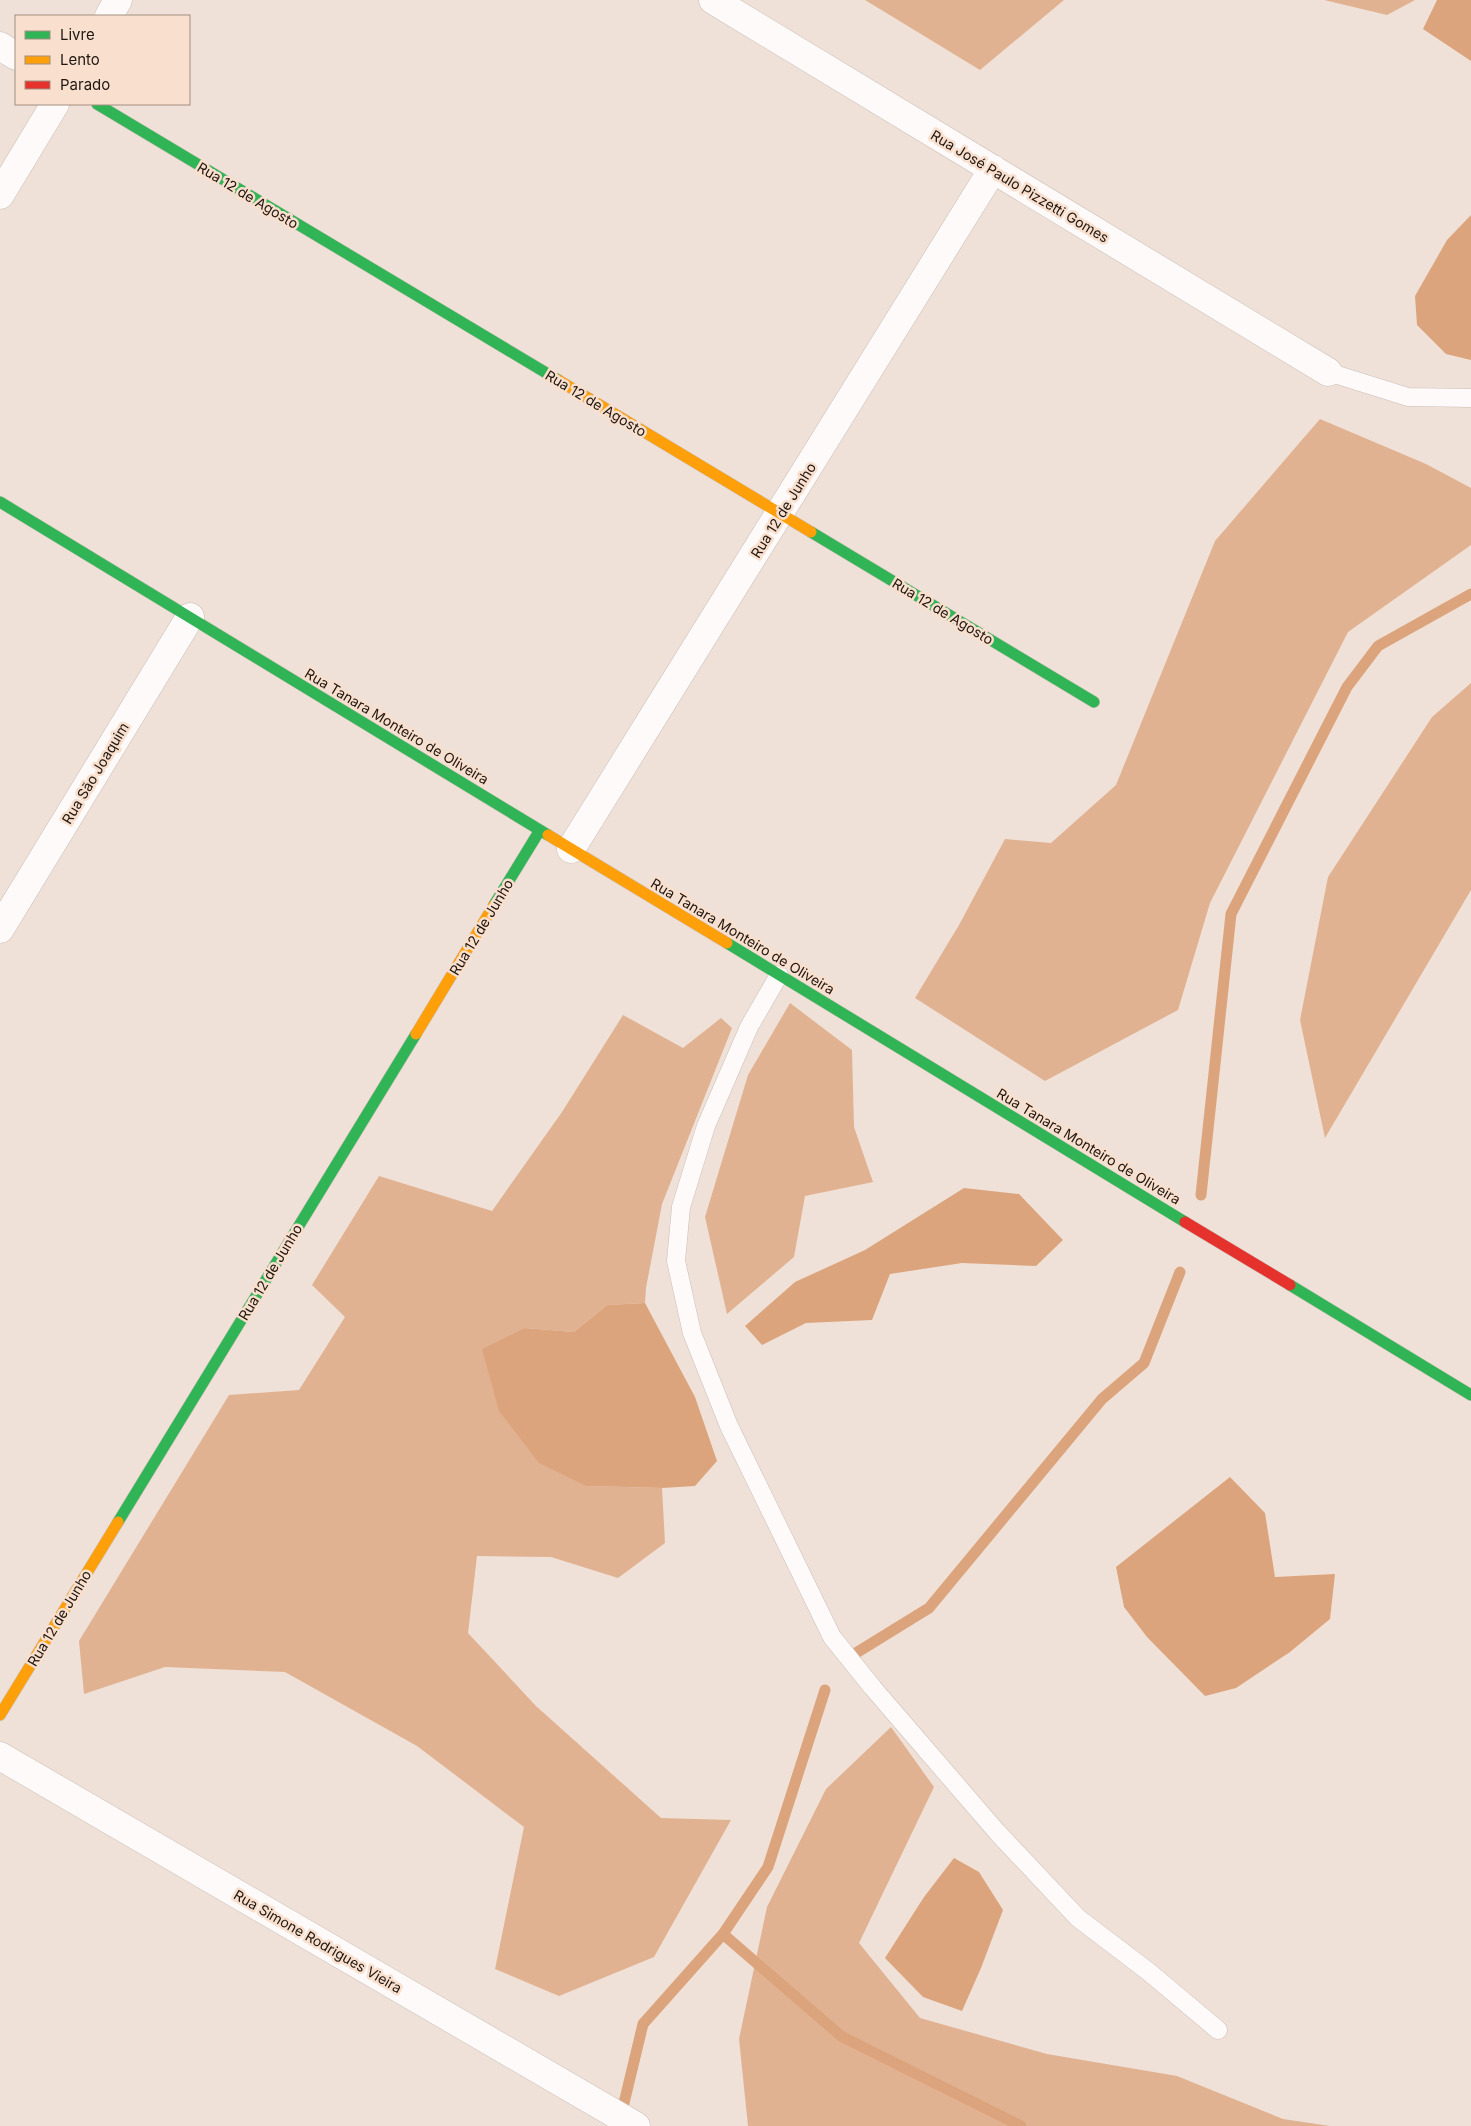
<svg xmlns="http://www.w3.org/2000/svg" width="1471" height="2126" font-family="Inter,sans-serif">
	<rect width="100%" height="100%" fill="#efe1d7"/>
	<path fill="#e1b291" d="M865,0H1064L980,70Z
		M1324,0H1415L1387,15Z
		M1320,419L1426,464L1471,488V545L1348,632L1210,903L1178,1010L1045,1081L915,998L959,925L1005,839L1051,843L1116,785L1215,541Z
		M1471,683V890L1325,1138L1300,1020L1328,877L1432,717Z
		M790,1003L852,1050L854,1127L873,1182L805,1196L794,1257L727,1314L705,1217L748,1075Z
		M623,1015L683,1048L721,1018L732,1028L662,1204L646,1288L645,1303L607,1305L574,1332L525,1328L586,1486L662,1488L665,1543L618,1578L551,1557L477,1556L468,1633L536,1706L661,1818L731,1820L654,1957L559,1996L495,1969L524,1827L417,1746L285,1672L165,1667L84,1694L79,1641L229,1395L299,1390L345,1317L312,1285L379,1176L492,1211L562,1112Z
		M891,1727L934,1787L859,1943L920,2018L1047,2054L1177,2076L1283,2119L1330,2126H748L739,2039L767,1907L826,1789Z"/>
	<path fill="#dca47d" d="M1437,0H1471V61L1423,29Z
		M1471,215V360L1446,354L1417,325L1415,296L1447,240Z
		M964,1188L1019,1194L1063,1240L1036,1266L962,1263L890,1274L872,1320L806,1323L762,1345L745,1326L795,1282L865,1250Z
		M645,1303L695,1397L717,1461L695,1486L662,1488L586,1486L539,1463L499,1411L482,1349L525,1328L574,1332L607,1305Z
		M1230,1477L1265,1513L1275,1577L1335,1574L1330,1619L1290,1652L1236,1688L1205,1696L1147,1637L1124,1607L1116,1567Z
		M954,1858L979,1872L1003,1910L981,1968L962,2011L923,1997L885,1958L924,1897Z"/>
	<g fill="none" stroke-linecap="round" stroke-linejoin="round">
		<path stroke="#dca47d" stroke-width="11" d="M1201,1195L1231,914L1347,687L1378,646L1471,594
			M856,1653L929,1608L1102,1399L1144,1363L1180,1272
			M723,1934L841,2036L1021,2126
			M624,2103L643,2024L723,1934L768,1867L825,1690"/>
		<defs>
			<path id="lane" d="M1328,372L1408,397L1471,398
				M779,975L749,1027L706,1126L681,1207L676,1261L692,1333L729,1426L832,1637L873,1688L997,1832L1078,1918L1149,1972L1218,2030"/>
			<path id="street" d="M713,0L1328,372
				M109,16L118,0
				M0,46L16,56
				M0,195L55,104
				M571,849L993,169
				M0,929L190,617
				M0,1756L636,2126"/>
			<path id="fast" d="M97,104L558,380
				M0,502L548,835
				M811,532L1094,702
				M494,905L540,830
				M727,943L1185,1222
				M1290,1285L1471,1395
				M118,1522L416,1034"/>
			<path id="slow" d="M558,380L811,532
				M548,835L727,943
				M416,1034L494,905
				M0,1715L118,1522"/>
			<path id="jam" d="M1185,1222L1290,1285"/>
		</defs>
		<use href="#lane" stroke="#cabfb7" stroke-width="19"/>
		<use href="#street" stroke="#cabfb7" stroke-width="29"/>
		<use href="#fast" stroke="#cabfb7" stroke-width="12"/>
		<use href="#slow" stroke="#cabfb7" stroke-width="12"/>
		<use href="#jam" stroke="#cabfb7" stroke-width="12"/>
		<use href="#lane" stroke="#fdfaf9" stroke-width="18"/>
		<use href="#street" stroke="#fdfaf9" stroke-width="28"/>
		<use href="#fast" stroke="#30b455" stroke-width="11"/>
		<use href="#slow" stroke="#ff9f0a" stroke-width="11"/>
		<use href="#jam" stroke="#e5322d" stroke-width="11"/>
	</g>
	<g text-anchor="middle" dominant-baseline="central" stroke-width="5" stroke-linejoin="round" paint-order="stroke">
		<g font-size="14" fill="#201711" stroke="#f9dfcd">
			<text transform="translate(1020 186) rotate(31)">Rua José Paulo Pizzetti Gomes</text>
			<text transform="translate(248 195) rotate(31)">Rua 12 de Agosto</text>
			<text transform="translate(596 403) rotate(31)">Rua 12 de Agosto</text>
			<text transform="translate(783 510) rotate(-58)">Rua 12 de Junho</text>
			<text transform="translate(943 611) rotate(31)">Rua 12 de Agosto</text>
			<text transform="translate(397 726) rotate(31)">Rua Tanara Monteiro de Oliveira</text>
			<text transform="translate(95 773) rotate(-59)">Rua São Joaquim</text>
			<text transform="translate(481 927) rotate(-59)">Rua 12 de Junho</text>
			<text transform="translate(743 936) rotate(31)">Rua Tanara Monteiro de Oliveira</text>
			<text transform="translate(1089 1146) rotate(31)">Rua Tanara Monteiro de Oliveira</text>
			<text transform="translate(270 1272) rotate(-59)">Rua 12 de Junho</text>
			<text transform="translate(59 1618) rotate(-59)">Rua 12 de Junho</text>
			<text transform="translate(318 1941) rotate(30)">Rua Simone Rodrigues Vieira</text>
		</g>
	</g>
	<rect x="15" y="15" width="175" height="90" fill="#f9dfcd" stroke="#a28f82"/>
	<rect x="25" y="31" width="25" height="8" fill="#30b455" stroke="#a28f82"/>
	<text x="60" y="40" font-size="15" fill="#201711">Livre</text>
	<rect x="25" y="56" width="25" height="8" fill="#ff9f0a" stroke="#a28f82"/>
	<text x="60" y="65" font-size="15" fill="#201711">Lento</text>
	<rect x="25" y="81" width="25" height="8" fill="#e5322d" stroke="#a28f82"/>
	<text x="60" y="90" font-size="15" fill="#201711">Parado</text>
</svg>
